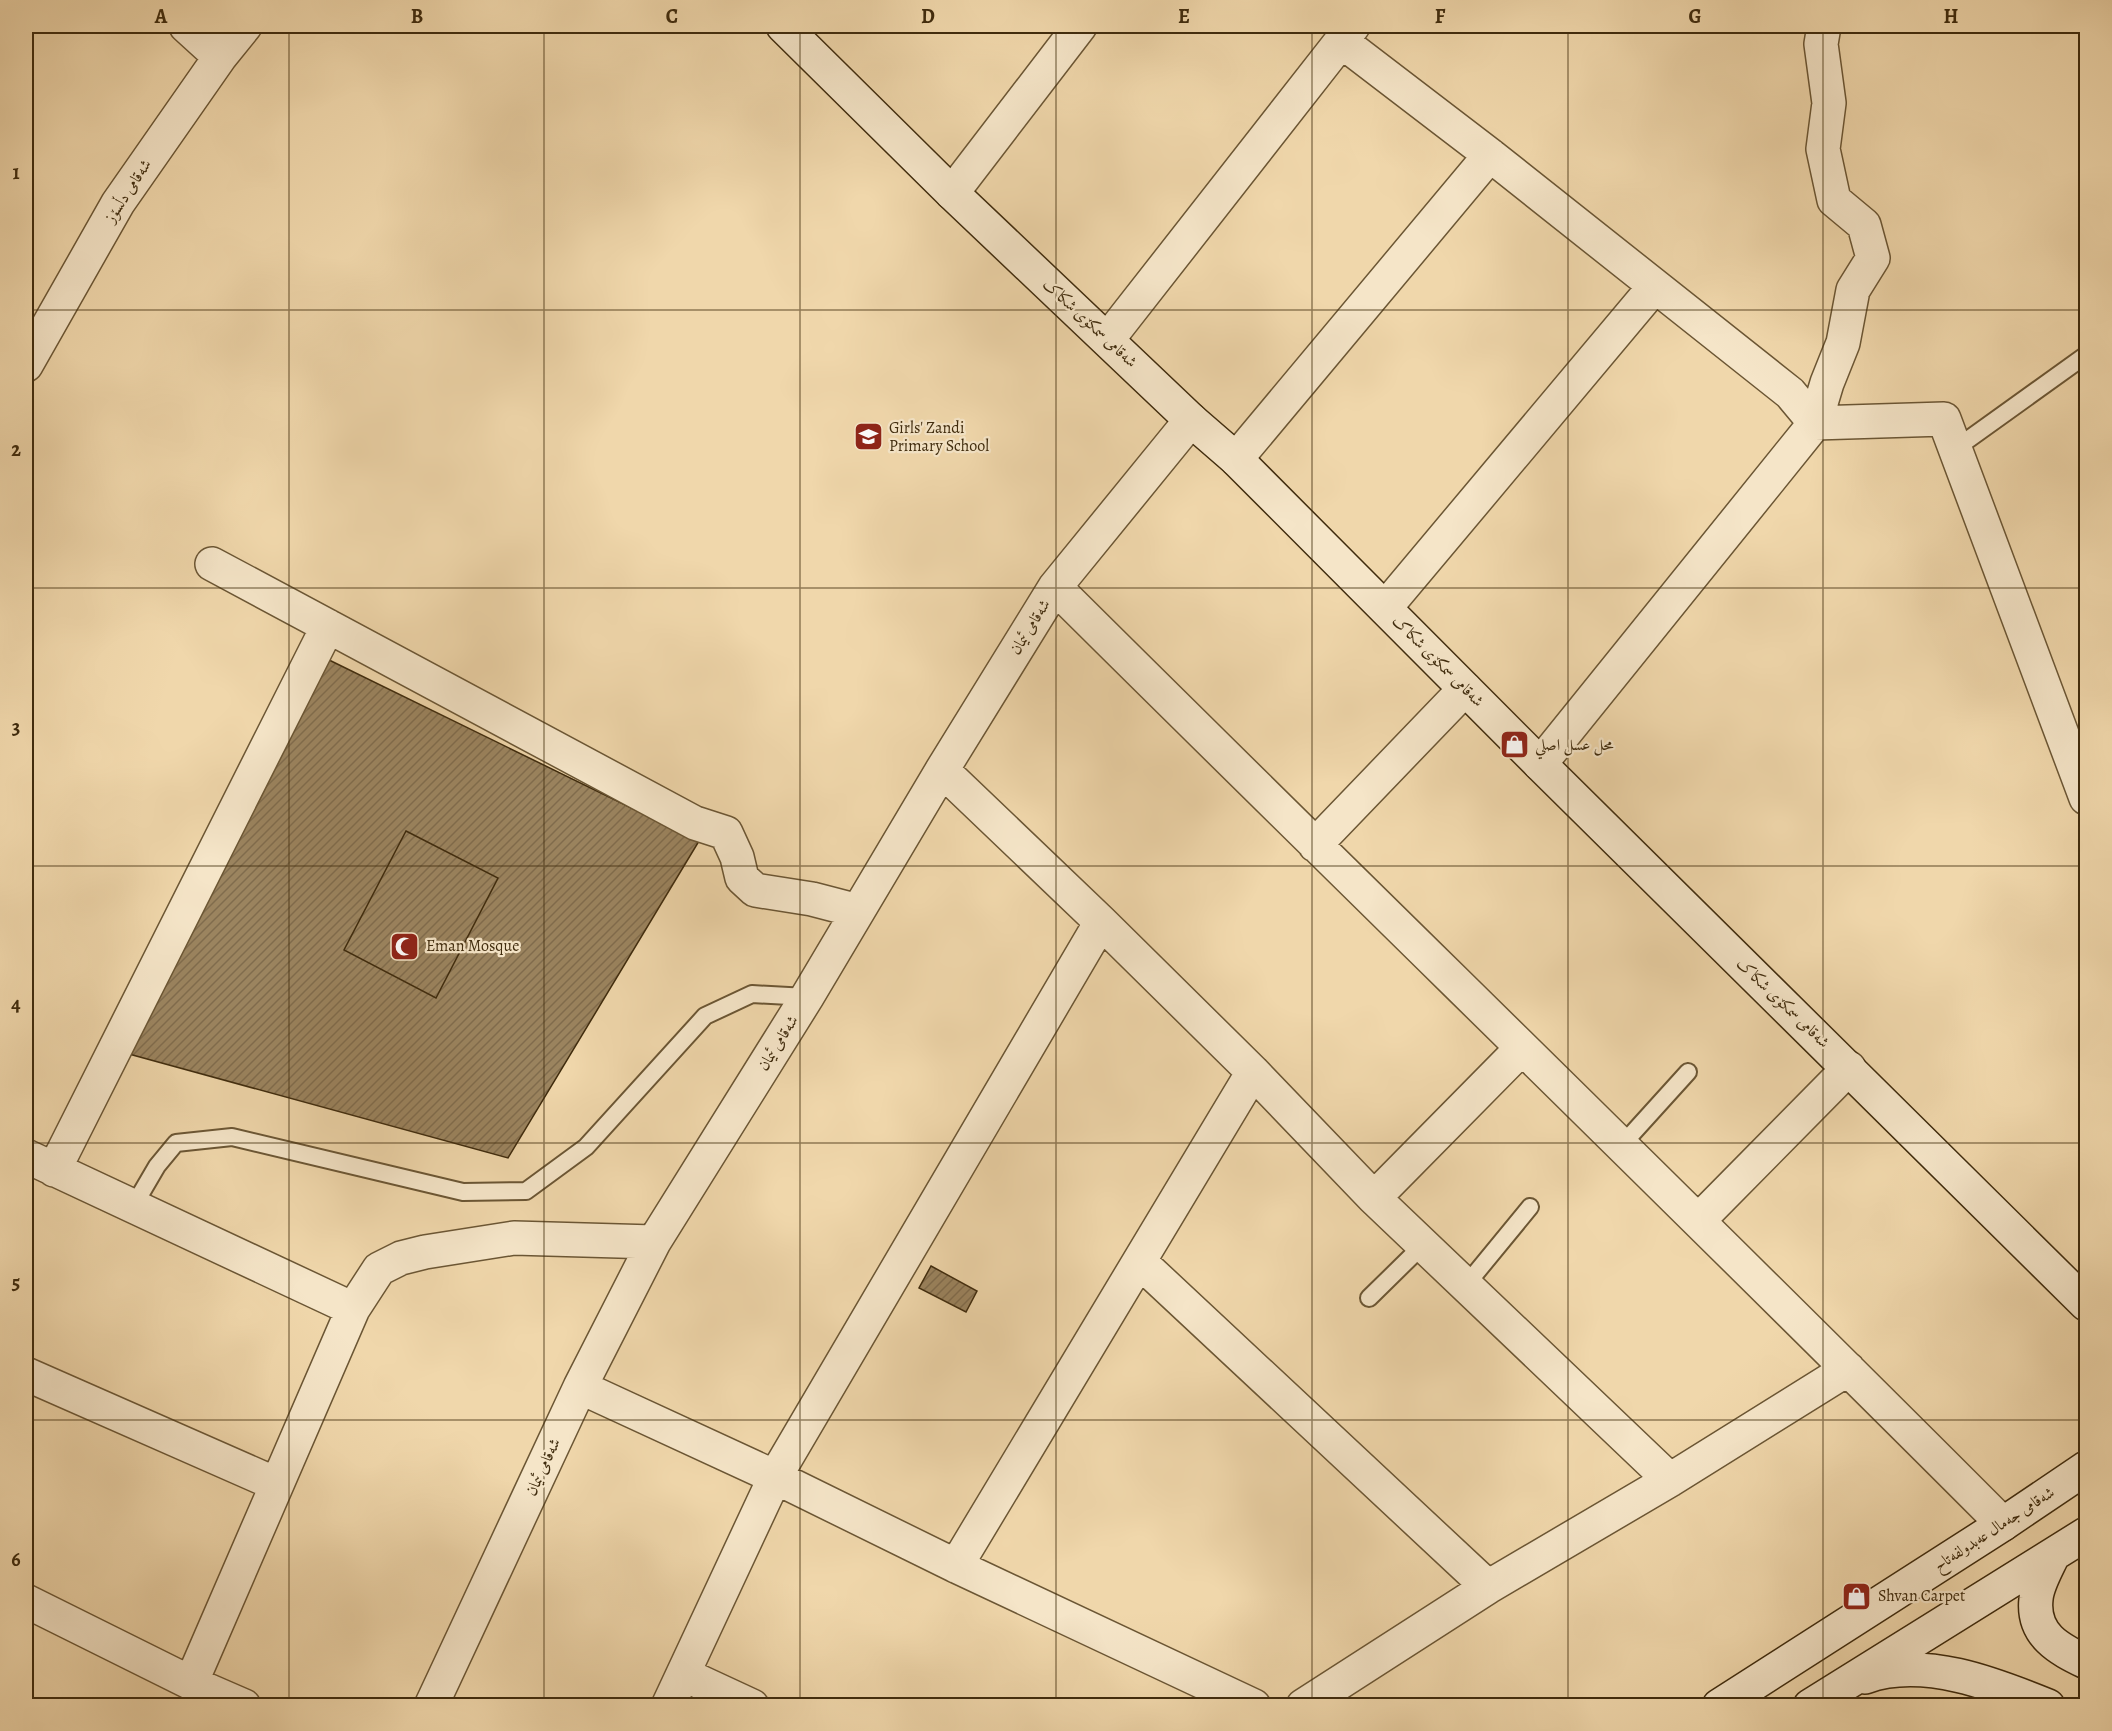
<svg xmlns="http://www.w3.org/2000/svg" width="2112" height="1731" font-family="Alegreya,Amiri,serif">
	<defs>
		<pattern id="building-hatch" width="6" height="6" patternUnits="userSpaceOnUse" patternTransform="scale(1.5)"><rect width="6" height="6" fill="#9b845f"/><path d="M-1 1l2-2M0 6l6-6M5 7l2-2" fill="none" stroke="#806c4d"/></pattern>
	</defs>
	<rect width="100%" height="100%" fill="#f0d7ab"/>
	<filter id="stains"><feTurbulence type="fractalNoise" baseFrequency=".00333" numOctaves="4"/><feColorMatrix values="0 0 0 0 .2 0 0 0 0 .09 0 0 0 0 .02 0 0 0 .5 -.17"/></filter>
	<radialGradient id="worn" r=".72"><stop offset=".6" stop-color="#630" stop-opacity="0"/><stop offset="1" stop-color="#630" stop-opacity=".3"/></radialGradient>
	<path fill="url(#building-hatch)" stroke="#3f2b0d" stroke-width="1.5" d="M325,658L699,841L508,1158L118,1051Z
		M406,831L498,878L436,998L344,950Z
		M931,1266L977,1291L966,1312L919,1288Z"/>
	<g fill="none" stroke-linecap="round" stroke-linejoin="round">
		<defs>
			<path id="lane" d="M1955,449L2086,355
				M1621,1146L1688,1072
				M133,1207L157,1166L176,1143L232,1137L463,1192L526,1191L586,1147L705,1016L752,994L807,997
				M1466,1285L1530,1207
				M1369,1298L1423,1245"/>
			<path id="street" d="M186,26L220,57
				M1341,41L1490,155L1790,393L1815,423
				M952,193L1080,26
				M1108,339L1353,26
				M26,365L118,203L220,57L245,26
				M1815,423L1827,383L1843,343L1853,290L1873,258L1864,225L1834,200L1823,149L1829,103L1821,44L1824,26
				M1236,459L1490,155
				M212,564L695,823L726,833L737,857L742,878L755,890L812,899L858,911
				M1055,587C1370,900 1689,1209 2003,1524
				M1385,608L1655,286
				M1540,764L1815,423L1944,419L2086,798
				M942,770L1101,922L1253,1072L1374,1198L1670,1480
				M1315,845L1465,689
				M26,1156L353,1309L191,1683
				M54,1170L328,626
				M1374,1198L1521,1049
				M1698,1221L1849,1068
				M1140,1262L1488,1587
				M353,1309L379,1269L401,1258L425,1252L514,1238L654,1242
				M26,1374L276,1484
				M580,1387L775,1477L956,1566L1254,1706
				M956,1566L1253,1072
				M26,1601L191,1683L244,1706
				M683,1674L752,1706
				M431,1706L580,1387L654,1242L807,997L942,770L1055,587L1191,420
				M668,1706L775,1477L1101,922
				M1303,1706L1488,1587L1670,1480L1848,1369"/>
			<path id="secondary" d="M783,26L952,193L1191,420L1236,459L1540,764L2086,1304
				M2053,1555C2047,1568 2037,1585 2036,1599C2032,1635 2059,1649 2086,1662
				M1865,1677C1923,1656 1994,1684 2048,1706
				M1719,1706L2003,1524L2086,1468
				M1810,1706L2086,1534"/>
		</defs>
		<use href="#lane" stroke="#6b5634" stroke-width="20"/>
		<use href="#street" stroke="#6b5634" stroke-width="36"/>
		<use href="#secondary" stroke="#3f2b0d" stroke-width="36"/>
		<use href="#lane" stroke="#f5e5c8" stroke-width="16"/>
		<use href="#street" stroke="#f5e5c8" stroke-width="33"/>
		<use href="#secondary" stroke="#f5e5c8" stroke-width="33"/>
	</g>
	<path fill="none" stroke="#3f2b0d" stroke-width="1.5" stroke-opacity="0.55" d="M289,26V1706M544,26V1706M800,26V1706M1056,26V1706M1312,26V1706M1568,26V1706M1823,26V1706M26,310H2086M26,588H2086M26,866H2086M26,1143H2086M26,1420H2086"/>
	<defs>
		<symbol id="school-square" viewBox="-11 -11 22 22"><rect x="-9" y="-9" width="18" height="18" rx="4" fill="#8f2418" stroke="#f5e5c8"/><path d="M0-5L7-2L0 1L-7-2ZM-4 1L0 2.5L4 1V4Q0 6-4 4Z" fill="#fff"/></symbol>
		<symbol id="shop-square" viewBox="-11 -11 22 22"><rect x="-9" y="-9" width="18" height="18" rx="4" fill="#8f2418" stroke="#f5e5c8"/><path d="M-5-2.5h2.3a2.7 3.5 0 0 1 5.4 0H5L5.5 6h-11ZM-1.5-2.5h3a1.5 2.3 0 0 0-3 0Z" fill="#fff"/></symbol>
		<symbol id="mosque-square" viewBox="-11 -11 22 22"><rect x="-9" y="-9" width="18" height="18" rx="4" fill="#8f2418" stroke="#f5e5c8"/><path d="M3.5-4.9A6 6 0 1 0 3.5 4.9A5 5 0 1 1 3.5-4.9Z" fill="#fff"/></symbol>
	</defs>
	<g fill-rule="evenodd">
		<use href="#school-square" x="852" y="420" width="33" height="33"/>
		<use href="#shop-square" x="1498" y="728" width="33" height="33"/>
		<use href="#mosque-square" x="388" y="930" width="33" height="33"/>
		<use href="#shop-square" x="1840" y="1580" width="33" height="33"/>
	</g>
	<g text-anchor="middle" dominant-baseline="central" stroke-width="4.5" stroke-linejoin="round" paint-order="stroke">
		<g font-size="16" fill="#3f2b0d" stroke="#f5e5c8">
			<text transform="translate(128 191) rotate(-57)">شەقامی دڵسۆز</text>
			<text transform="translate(1090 323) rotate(43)">شەقامی سمکۆی شکاک</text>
			<text transform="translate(1030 627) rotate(-58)">شەقامی ئیمان</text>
			<text transform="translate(1438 661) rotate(45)">شەقامی سمکۆی شکاک</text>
			<text transform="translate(1783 1003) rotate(44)">شەقامی سمکۆی شکاک</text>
			<text transform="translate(778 1043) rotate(-58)">شەقامی ئیمان</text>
			<text transform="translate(543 1467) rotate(-65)">شەقامی ئیمان</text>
			<text transform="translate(1994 1529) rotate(-33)">شەقامی جەمال عەبدولفەتاح</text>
		</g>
		<g font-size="16" fill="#3f2b0d" stroke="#f5e5c8" text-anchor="start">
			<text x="889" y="428">Girls' Zandi<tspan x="889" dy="18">Primary School</tspan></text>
			<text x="1535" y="745">محل عسل اصلي</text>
			<text x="426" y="946">Eman Mosque</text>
			<text x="1878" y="1596">Shvan Carpet</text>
		</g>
	</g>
	<rect width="2112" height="1731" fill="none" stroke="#f0d7ab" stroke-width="66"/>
	<rect x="33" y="33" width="2046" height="1665" fill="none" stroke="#3f2b0d" stroke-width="2"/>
	<g font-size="20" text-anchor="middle" font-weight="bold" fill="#3f2b0d">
		<text x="161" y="23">A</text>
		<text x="417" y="23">B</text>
		<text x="672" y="23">C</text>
		<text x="928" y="23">D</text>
		<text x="1184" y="23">E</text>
		<text x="1440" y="23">F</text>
		<text x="1695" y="23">G</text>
		<text x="1951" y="23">H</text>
		<text x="16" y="179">1</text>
		<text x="16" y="456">2</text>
		<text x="16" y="734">3</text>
		<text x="16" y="1011">4</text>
		<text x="16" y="1289">5</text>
		<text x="16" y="1566">6</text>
	</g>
	<rect width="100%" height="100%" filter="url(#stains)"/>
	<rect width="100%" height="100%" fill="url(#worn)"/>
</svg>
